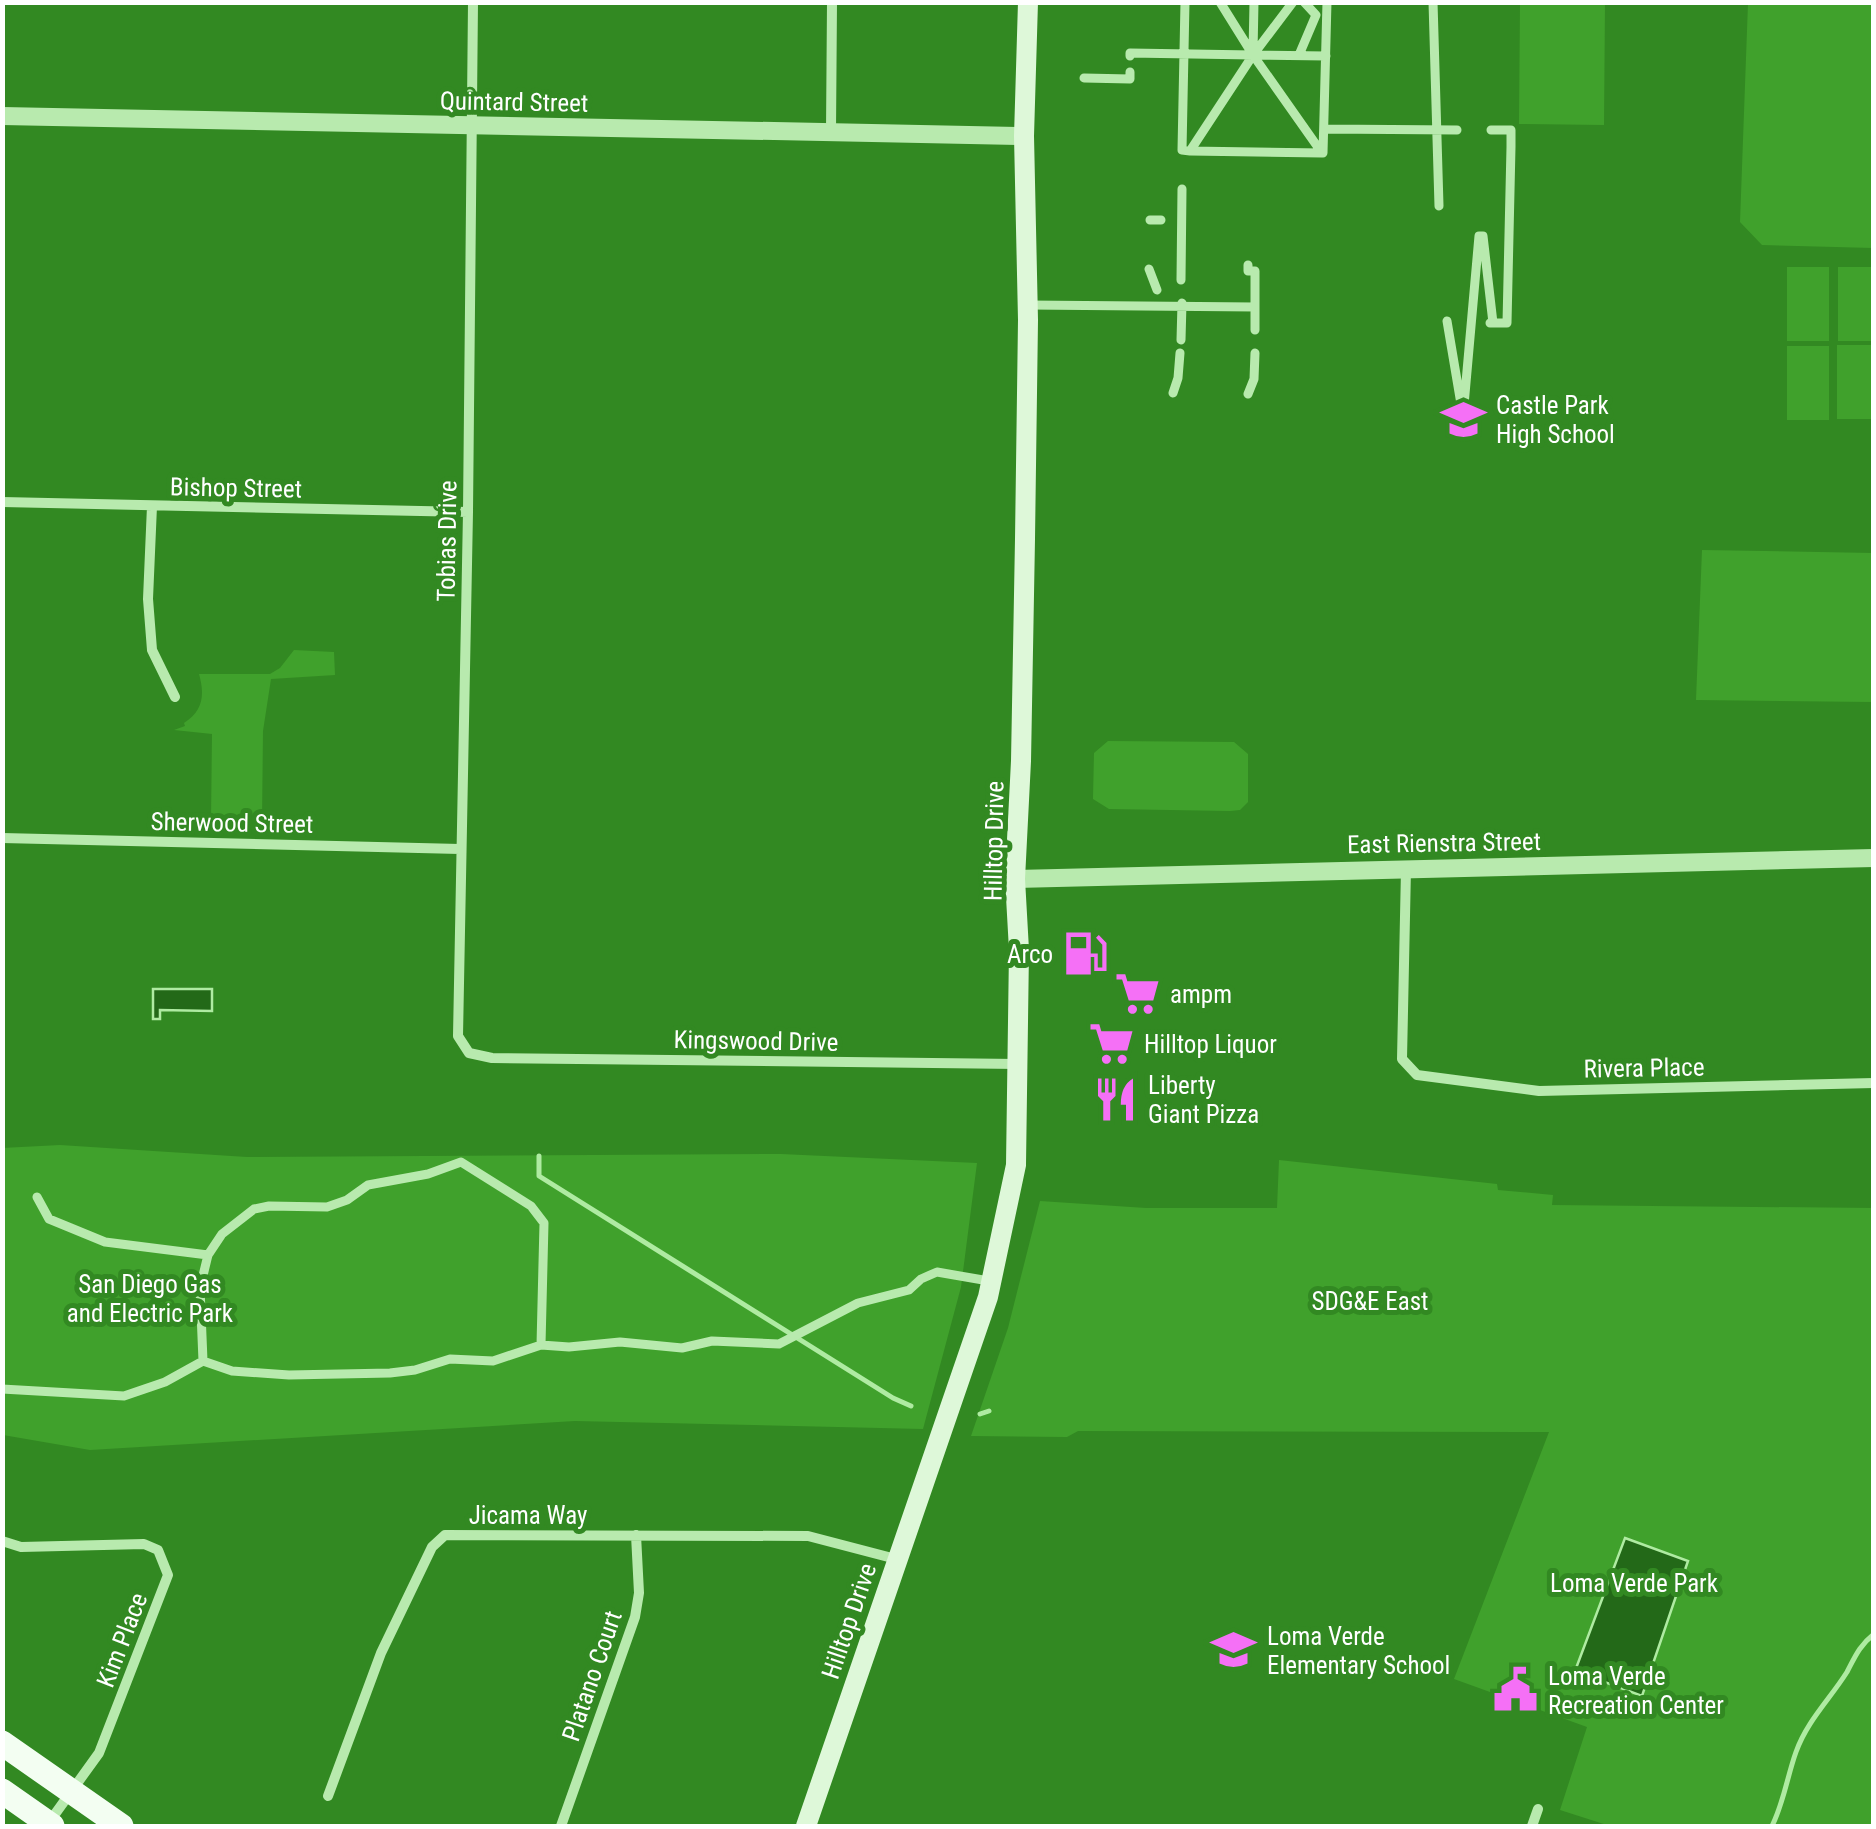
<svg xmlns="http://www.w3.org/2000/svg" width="1876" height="1829" font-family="'Roboto Condensed',sans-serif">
	<rect width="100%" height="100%" fill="#328922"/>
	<path fill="#40a12c" d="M1520,3H1605L1604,125L1519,124Z
		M1748,3H1873V248L1762,245L1740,222Z
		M1787,267H1829V341H1787Z
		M1838,267H1873V341H1838Z
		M1837,345H1873V419H1837Z
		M1787,346H1829V420H1787Z
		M1702,550L1873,553V702L1696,700Z
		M294,650L334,652L335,675L271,679L263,731L262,822L211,821L212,734L174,730L185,726L184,723C203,711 205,695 199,674H270L280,668Z
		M1108,741L1234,742L1248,754V802L1240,810L1230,811L1109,809L1093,799L1094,753Z
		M60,1145L247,1157L781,1154L977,1163L961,1287L923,1429L575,1421L90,1450L3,1435L2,1148Z
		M1279,1160L1497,1184L1498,1190L1553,1195L1552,1205L1873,1208V1826H1610L1560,1810L1587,1727L1454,1679L1549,1432L1078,1431L1067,1437L971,1436L1008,1328L1040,1201L1146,1208H1277Z"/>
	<path fill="#236918" stroke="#afeba2" stroke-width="2.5" d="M153,989H212V1011L160,1010V1019H153Z
		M1625,1538L1688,1561L1642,1696L1575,1671Z"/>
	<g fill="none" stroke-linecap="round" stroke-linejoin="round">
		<path stroke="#afeba2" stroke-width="5" d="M539,1156V1176L893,1398L911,1406
			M980,1414L989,1411
			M1772,1826C1784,1802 1787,1777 1796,1752C1807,1721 1830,1699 1847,1672C1855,1657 1859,1646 1874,1634"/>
		<path stroke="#b8eaae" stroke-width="9" d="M1185,2L1182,150L1190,151
			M1433,2L1439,206
			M1253,53L1254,2
			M1253,55L1322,153L1190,151Z
			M1253,55L1326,56
			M1253,55L1293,2
			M1299,55L1316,15L1304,2
			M1130,56V53L1253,55L1220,2
			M1084,78L1130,79V72
			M1325,129L1457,130
			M1323,153L1327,2
			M1150,220H1161
			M1248,265V271H1255V330
			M1149,269L1157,290
			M1181,280L1182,189
			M1028,305L1255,307
			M1447,321L1461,404L1464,405L1479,236H1483L1493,323
			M1490,323H1507L1511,147V130H1491
			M1181,340L1182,303
			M1173,393L1178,378L1180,353
			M1248,394L1254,379L1255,353
			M37,1197L49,1219L105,1242L208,1255L222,1234L254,1209L269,1206L327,1207L347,1200L368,1185L428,1174L461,1162L531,1206L544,1223L541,1345L569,1347L620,1342L682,1348L712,1341L779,1344L858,1303L909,1290L921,1279L937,1272L989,1281
			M208,1255L200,1288L203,1361L232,1371L289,1375L390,1373L415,1370L450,1359L493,1361L541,1345
			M2,1389L124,1396L165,1382L203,1361"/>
		<path stroke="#b8eaae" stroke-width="10" d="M473,2L468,512L458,1036L469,1053L492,1058L1018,1064
			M831,131L832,2
			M2,502L468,512
			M152,506L148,599L152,650L175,697
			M2,838L460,849
			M1406,869L1402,1059L1417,1075L1539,1091L1874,1083
			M2,1541L21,1547L144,1544L158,1550L168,1575L99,1753L50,1821
			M328,1796L381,1653L432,1547L445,1535L808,1536L896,1559
			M561,1826L635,1617L639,1593L636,1535
			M1532,1826L1538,1809"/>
		<path stroke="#b8eaae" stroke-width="18" d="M2,116L1024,136
			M1015,879L1874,858"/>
		<path stroke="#def8d9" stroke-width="20" d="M806,1826L988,1297L1016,1165L1019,950L1015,879L1021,761L1025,539L1028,320L1024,136L1028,2"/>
		<path stroke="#f3fef2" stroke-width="25" d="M2,1743L121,1826
			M2,1791L52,1826"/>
	</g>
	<defs>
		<symbol id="school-bare" viewBox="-9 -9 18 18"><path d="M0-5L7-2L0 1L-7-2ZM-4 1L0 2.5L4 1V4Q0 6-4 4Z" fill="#f570f6" stroke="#328922" stroke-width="2.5" paint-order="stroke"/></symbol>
		<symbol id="fuel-bare" viewBox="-9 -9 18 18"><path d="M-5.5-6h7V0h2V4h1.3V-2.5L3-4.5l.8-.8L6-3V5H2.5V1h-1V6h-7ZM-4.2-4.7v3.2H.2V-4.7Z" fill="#f570f6" stroke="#328922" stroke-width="2.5" paint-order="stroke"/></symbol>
		<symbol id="supermarket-bare" viewBox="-9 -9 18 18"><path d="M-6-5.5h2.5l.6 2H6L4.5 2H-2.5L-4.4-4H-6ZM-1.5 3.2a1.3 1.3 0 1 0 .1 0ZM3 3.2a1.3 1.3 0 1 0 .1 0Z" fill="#f570f6" stroke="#328922" stroke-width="2.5" paint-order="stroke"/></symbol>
		<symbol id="restaurant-bare" viewBox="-9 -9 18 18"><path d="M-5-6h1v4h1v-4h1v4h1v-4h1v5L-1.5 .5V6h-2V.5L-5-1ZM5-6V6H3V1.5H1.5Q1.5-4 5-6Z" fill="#f570f6" stroke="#328922" stroke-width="2.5" paint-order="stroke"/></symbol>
		<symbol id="civic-bare" viewBox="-9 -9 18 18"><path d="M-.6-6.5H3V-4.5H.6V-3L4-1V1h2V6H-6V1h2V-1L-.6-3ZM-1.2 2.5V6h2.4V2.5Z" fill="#f570f6" stroke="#328922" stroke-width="2.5" paint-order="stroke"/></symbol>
	</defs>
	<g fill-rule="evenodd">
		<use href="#school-bare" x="1432" y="388" width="63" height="63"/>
		<use href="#fuel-bare" x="1054" y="922" width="63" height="63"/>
		<use href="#supermarket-bare" x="1106" y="962" width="63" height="63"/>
		<use href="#supermarket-bare" x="1080" y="1012" width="63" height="63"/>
		<use href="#restaurant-bare" x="1084" y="1068" width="63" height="63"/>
		<use href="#school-bare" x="1202" y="1618" width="63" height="63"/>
		<use href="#civic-bare" x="1484" y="1658" width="63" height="63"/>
	</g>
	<g text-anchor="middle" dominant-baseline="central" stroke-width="10" stroke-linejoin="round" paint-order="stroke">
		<g font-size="25" fill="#fff" stroke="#328922">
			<text transform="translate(514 102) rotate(1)">Quintard Street</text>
			<text transform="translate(236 488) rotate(1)">Bishop Street</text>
			<text transform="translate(447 541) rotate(-89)">Tobias Drive</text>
			<text transform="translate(232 823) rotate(1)">Sherwood Street</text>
			<text transform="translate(994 841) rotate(-89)">Hilltop Drive</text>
			<text transform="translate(1444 843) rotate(-1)">East Rienstra Street</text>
			<text transform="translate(756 1041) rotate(1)">Kingswood Drive</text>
			<text transform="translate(1644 1068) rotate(-1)">Rivera Place</text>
			<text x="528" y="1515">Jicama Way</text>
			<text transform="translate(849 1621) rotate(-71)">Hilltop Drive</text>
			<text transform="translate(122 1640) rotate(-69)">Kim Place</text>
			<text transform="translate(592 1676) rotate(-71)">Platano Court</text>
		</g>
		<g font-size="25" fill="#fff" stroke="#328922" text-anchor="start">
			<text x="1496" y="405">Castle Park<tspan x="1496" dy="29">High School</tspan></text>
			<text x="1053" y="954" text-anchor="end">Arco</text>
			<text x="1170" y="994">ampm</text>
			<text x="1144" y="1044">Hilltop Liquor</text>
			<text x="1148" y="1085">Liberty<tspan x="1148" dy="29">Giant Pizza</tspan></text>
			<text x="1267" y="1636">Loma Verde<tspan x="1267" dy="29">Elementary School</tspan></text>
			<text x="1548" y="1676">Loma Verde<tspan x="1548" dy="29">Recreation Center</tspan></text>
		</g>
		<g font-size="25" fill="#fff" stroke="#328922">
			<text x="150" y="1284">San Diego Gas<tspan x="150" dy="29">and Electric Park</tspan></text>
			<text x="1370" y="1301">SDG&amp;E East</text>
			<text x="1634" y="1583">Loma Verde Park</text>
		</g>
	</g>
	<rect width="1876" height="1829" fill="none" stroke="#ffffff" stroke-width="10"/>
</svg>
